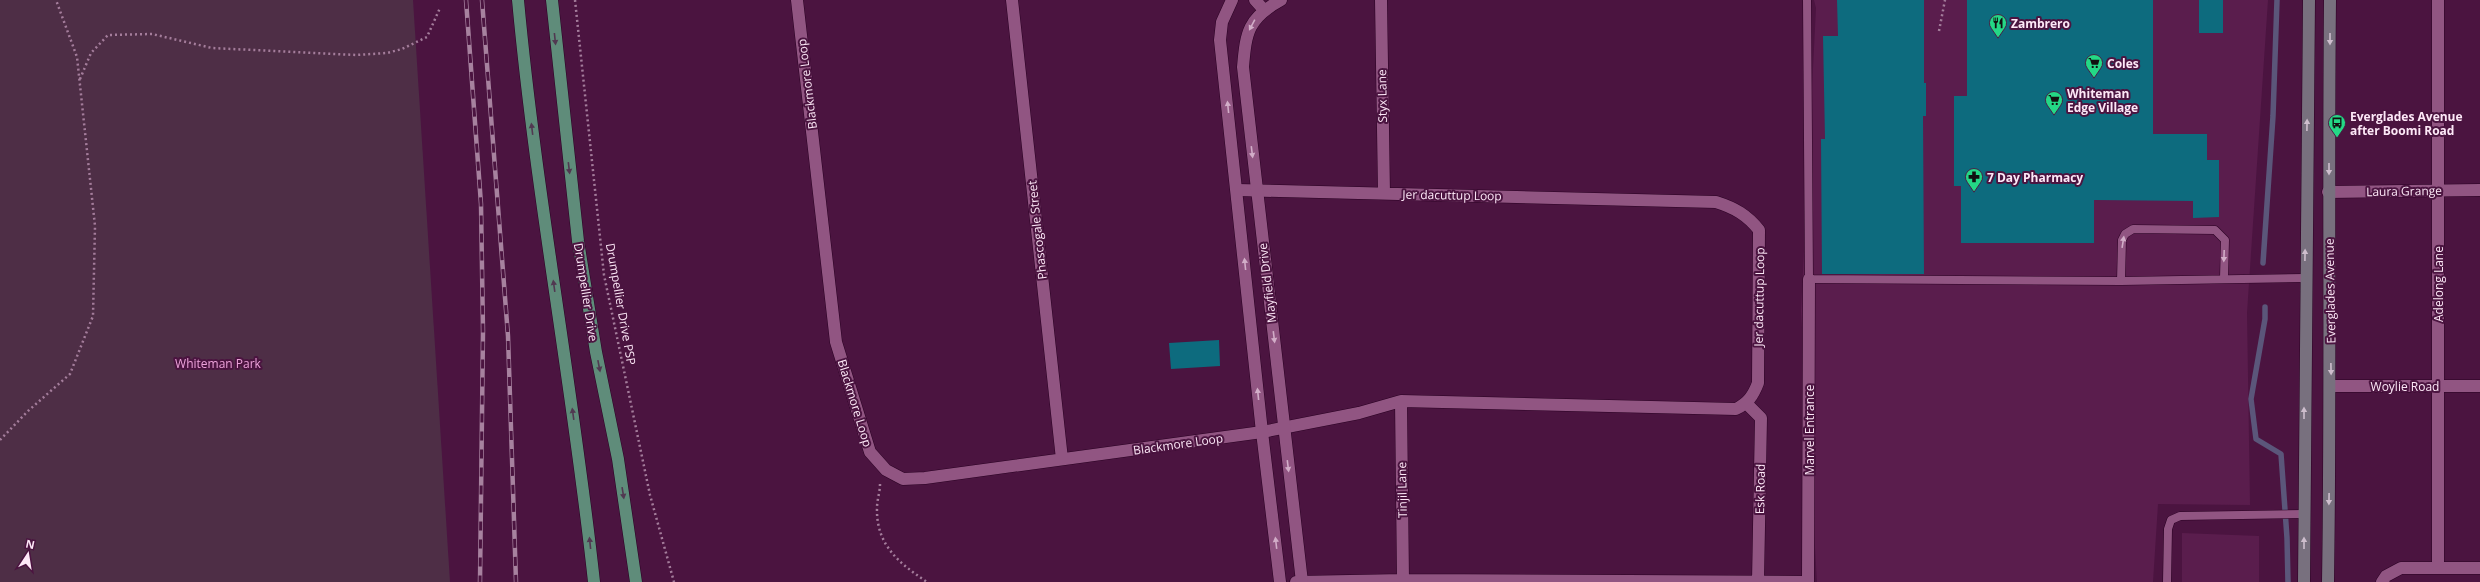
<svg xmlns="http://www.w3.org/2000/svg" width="2480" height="582" font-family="'Open Sans',sans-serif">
	<rect width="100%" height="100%" fill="#4b1440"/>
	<path fill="#5a1d4d" d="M1814,0H2268L2247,313L2250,505L2158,504L2153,582H1817L1801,311L1816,8Z
		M2182,533L2259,536V582H2182Z"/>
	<path fill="#4e2e46" d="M0,0H413L450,582H0Z"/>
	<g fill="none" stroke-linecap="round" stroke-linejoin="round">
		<path stroke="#5b567a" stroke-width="5.5" d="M2263,263L2273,116L2277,0
			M2265,307V319L2251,399L2256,439L2281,454L2287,538L2288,582"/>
	</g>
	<path fill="#0d6b7e" d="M1837,0H1924V83H1926V116H1923L1924,274H1822L1821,139H1825L1823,36H1838Z
		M1967,0H2153V134H2207V160H2219V217L2193,218V201L2094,200V243H1961V186H1954V96H1967Z
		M2199,0H2223V33H2199Z
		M1219,340L1220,366L1171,369L1169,343Z"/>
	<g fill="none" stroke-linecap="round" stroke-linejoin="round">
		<defs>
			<path id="service" d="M1807,0L1809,279L2121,281L2305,278
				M2121,281L2122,240L2125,234L2133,229L2215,230L2225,240L2224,278
				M2167,582L2168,529L2171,520L2180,516L2304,514"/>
			<path id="minor" d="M797,0L836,342L870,452L886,470L903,479L925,478L1262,432L1359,413L1401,401L1736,409C1748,403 1753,396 1758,383L1759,230C1747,215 1735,208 1716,202L1237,190
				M1012,0L1062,459
				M1255,0L1264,10
				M1381,0L1384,193
				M2438,0V568
				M2328,192L2480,190
				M2331,386H2480
				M1401,401L1403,580
				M1746,403L1761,418L1758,581
				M1296,582L1403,580L1808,582
				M1808,582L1809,279
				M2382,582L2386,576L2401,568H2480"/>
			<path id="tertiary" d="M1232,0L1222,22L1220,40L1262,432L1280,582
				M1281,0C1248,18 1246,32 1243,67L1302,582"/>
			<path id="secondary" d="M2304,582L2309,0
				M2328,582C2331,388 2328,194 2330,0"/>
			<path id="primary" d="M518,0C536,195 573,387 594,582
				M552,0L578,241L596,352L618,459L636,582"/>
		</defs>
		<use href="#service" stroke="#2a0223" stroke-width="9"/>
		<use href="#minor" stroke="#2a0223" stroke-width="13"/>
		<use href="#tertiary" stroke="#2a0223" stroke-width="13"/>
		<use href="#secondary" stroke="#2a0223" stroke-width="13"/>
		<use href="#primary" stroke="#2a0223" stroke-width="13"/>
		<path stroke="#a47d9b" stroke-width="2.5" stroke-dasharray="2 3" stroke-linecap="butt" d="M575,0L604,275L650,495L674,582
			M1939,31L1945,0
			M80,79L91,53L108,35L152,34L212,48L356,55L387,53L402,49L427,37L440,8
			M0,440L28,411L70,374L93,316L95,226L77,57L56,0
			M880,484C880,492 877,500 877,508C876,545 899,563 927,582"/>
		<use href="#service" stroke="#915582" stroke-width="8"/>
		<use href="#minor" stroke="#915582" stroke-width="12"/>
		<use href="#tertiary" stroke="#915582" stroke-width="12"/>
		<use href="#secondary" stroke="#78707e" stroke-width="12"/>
		<use href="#primary" stroke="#5f8c7a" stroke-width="12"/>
		<defs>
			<path id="rail" d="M466,0L481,204L483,331L480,582
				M482,0L508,336L516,582"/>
		</defs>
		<use href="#rail" stroke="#a7829f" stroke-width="4.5"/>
		<use href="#rail" stroke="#4b1440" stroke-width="3" stroke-dasharray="9" stroke-linecap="butt"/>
	</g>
	<defs><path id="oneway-solid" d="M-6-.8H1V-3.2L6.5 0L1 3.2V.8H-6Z"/></defs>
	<g fill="#d2adc8">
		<use href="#oneway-solid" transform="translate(1252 25) rotate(118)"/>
		<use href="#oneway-solid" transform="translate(1228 107) rotate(-96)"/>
		<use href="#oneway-solid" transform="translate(1252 152) rotate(83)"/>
		<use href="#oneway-solid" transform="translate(2123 242) rotate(-81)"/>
		<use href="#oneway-solid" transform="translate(2224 256) rotate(92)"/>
		<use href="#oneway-solid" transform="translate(1245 264) rotate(-96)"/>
		<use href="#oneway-solid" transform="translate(1274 337) rotate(83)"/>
		<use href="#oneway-solid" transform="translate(1258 394) rotate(-96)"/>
		<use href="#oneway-solid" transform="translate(1288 466) rotate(83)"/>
		<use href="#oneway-solid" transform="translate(1276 543) rotate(-97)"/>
	</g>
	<g fill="#513851">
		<use href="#oneway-solid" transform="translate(555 39) rotate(84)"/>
		<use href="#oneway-solid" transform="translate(532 129) rotate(-97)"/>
		<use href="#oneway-solid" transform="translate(569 168) rotate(83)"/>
		<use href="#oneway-solid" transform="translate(554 286) rotate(-98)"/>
		<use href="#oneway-solid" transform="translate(599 366) rotate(79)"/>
		<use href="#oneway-solid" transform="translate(573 414) rotate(-98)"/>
		<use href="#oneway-solid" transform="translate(623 493) rotate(81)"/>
		<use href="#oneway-solid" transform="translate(590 543) rotate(-96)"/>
	</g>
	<g fill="#cebecd">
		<use href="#oneway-solid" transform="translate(2330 39) rotate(90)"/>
		<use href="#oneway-solid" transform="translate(2307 125) rotate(-89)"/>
		<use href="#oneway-solid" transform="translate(2329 169) rotate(90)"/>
		<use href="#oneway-solid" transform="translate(2305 255) rotate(-89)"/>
		<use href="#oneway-solid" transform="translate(2331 369) rotate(89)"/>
		<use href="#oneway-solid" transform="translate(2304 413) rotate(-90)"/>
		<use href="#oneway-solid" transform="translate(2329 499) rotate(91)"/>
		<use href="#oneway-solid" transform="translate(2304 543) rotate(-90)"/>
	</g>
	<defs>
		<symbol id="restaurant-pin" viewBox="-11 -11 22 30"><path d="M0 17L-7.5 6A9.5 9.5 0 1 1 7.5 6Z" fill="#24d886" stroke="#4b1440"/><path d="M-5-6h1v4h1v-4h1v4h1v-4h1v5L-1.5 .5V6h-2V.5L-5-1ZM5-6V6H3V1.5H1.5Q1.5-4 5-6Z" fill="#111"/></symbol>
		<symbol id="supermarket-pin" viewBox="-11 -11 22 30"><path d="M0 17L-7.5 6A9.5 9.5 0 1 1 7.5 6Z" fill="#24d886" stroke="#4b1440"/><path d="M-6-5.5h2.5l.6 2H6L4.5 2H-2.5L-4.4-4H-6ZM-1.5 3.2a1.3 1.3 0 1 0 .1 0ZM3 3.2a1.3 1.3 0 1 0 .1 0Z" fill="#111"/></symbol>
		<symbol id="bus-pin" viewBox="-11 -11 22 30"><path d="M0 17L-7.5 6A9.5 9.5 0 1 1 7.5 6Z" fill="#24d886" stroke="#4b1440"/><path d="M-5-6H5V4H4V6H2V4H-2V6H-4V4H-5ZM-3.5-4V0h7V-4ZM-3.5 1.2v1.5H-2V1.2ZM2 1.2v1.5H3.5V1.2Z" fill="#111"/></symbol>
		<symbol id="pharmacy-pin" viewBox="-11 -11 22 30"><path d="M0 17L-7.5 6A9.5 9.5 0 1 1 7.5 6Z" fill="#24d886" stroke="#4b1440"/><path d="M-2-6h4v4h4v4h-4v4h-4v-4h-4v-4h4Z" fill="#111"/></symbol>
	</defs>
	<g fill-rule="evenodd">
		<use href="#restaurant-pin" x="1988" y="13" width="20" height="27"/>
		<use href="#supermarket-pin" x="2084" y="53" width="20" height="27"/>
		<use href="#supermarket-pin" x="2044" y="90" width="20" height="27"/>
		<use href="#bus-pin" x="2327" y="113" width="20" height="27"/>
		<use href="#pharmacy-pin" x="1964" y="167" width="20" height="27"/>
	</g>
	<g text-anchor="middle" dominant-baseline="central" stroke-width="4" stroke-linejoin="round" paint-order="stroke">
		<g font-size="12" font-weight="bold" fill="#fde8f7" stroke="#4b1440" text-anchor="start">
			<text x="2011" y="23">Zambrero</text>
			<text x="2107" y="63">Coles</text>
			<text x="2067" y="93">Whiteman<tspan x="2067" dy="14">Edge Village</tspan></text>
			<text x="2350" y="116">Everglades Avenue<tspan x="2350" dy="14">after Boomi Road</tspan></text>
			<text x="1987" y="177">7 Day Pharmacy</text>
		</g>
		<g font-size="12" fill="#fde8f7" stroke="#4b1440">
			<text transform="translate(807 84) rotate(-97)">Blackmore Loop</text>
			<text transform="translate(1382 96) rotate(-91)">Styx Lane</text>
			<text transform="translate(2404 191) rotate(-1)">Laura Grange</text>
			<text transform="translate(1452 195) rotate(1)">Jer dacuttup Loop</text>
			<text transform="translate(1037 230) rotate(-96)">Phascogale Street</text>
			<text transform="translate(1267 283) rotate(-97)">Mayfield Drive</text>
			<text transform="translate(2438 284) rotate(-90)">Adelong Lane</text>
			<text transform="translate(2330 291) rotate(-91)">Everglades Avenue</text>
			<text transform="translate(586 292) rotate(81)">Drumpellier Drive</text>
			<text transform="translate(1759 297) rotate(-89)">Jer dacuttup Loop</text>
			<text transform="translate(621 304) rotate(80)">Drumpellier Drive PSP</text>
			<text x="2405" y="386">Woylie Road</text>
			<text transform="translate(855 403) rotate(73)">Blackmore Loop</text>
			<text transform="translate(1809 430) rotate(-90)">Marvel Entrance</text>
			<text transform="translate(1178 444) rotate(-8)">Blackmore Loop</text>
			<text transform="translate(1760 489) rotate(-89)">Esk Road</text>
			<text transform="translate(1402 490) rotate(-91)">Tinjil Lane</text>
		</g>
		<g font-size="12" fill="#eda2da" stroke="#4b1440">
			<text x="218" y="363">Whiteman Park</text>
		</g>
	</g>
	<g transform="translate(28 554) rotate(12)" stroke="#4b1440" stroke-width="3" paint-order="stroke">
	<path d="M0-3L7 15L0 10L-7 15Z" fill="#fde8f7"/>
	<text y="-6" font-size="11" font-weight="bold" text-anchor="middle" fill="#fde8f7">N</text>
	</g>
</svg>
